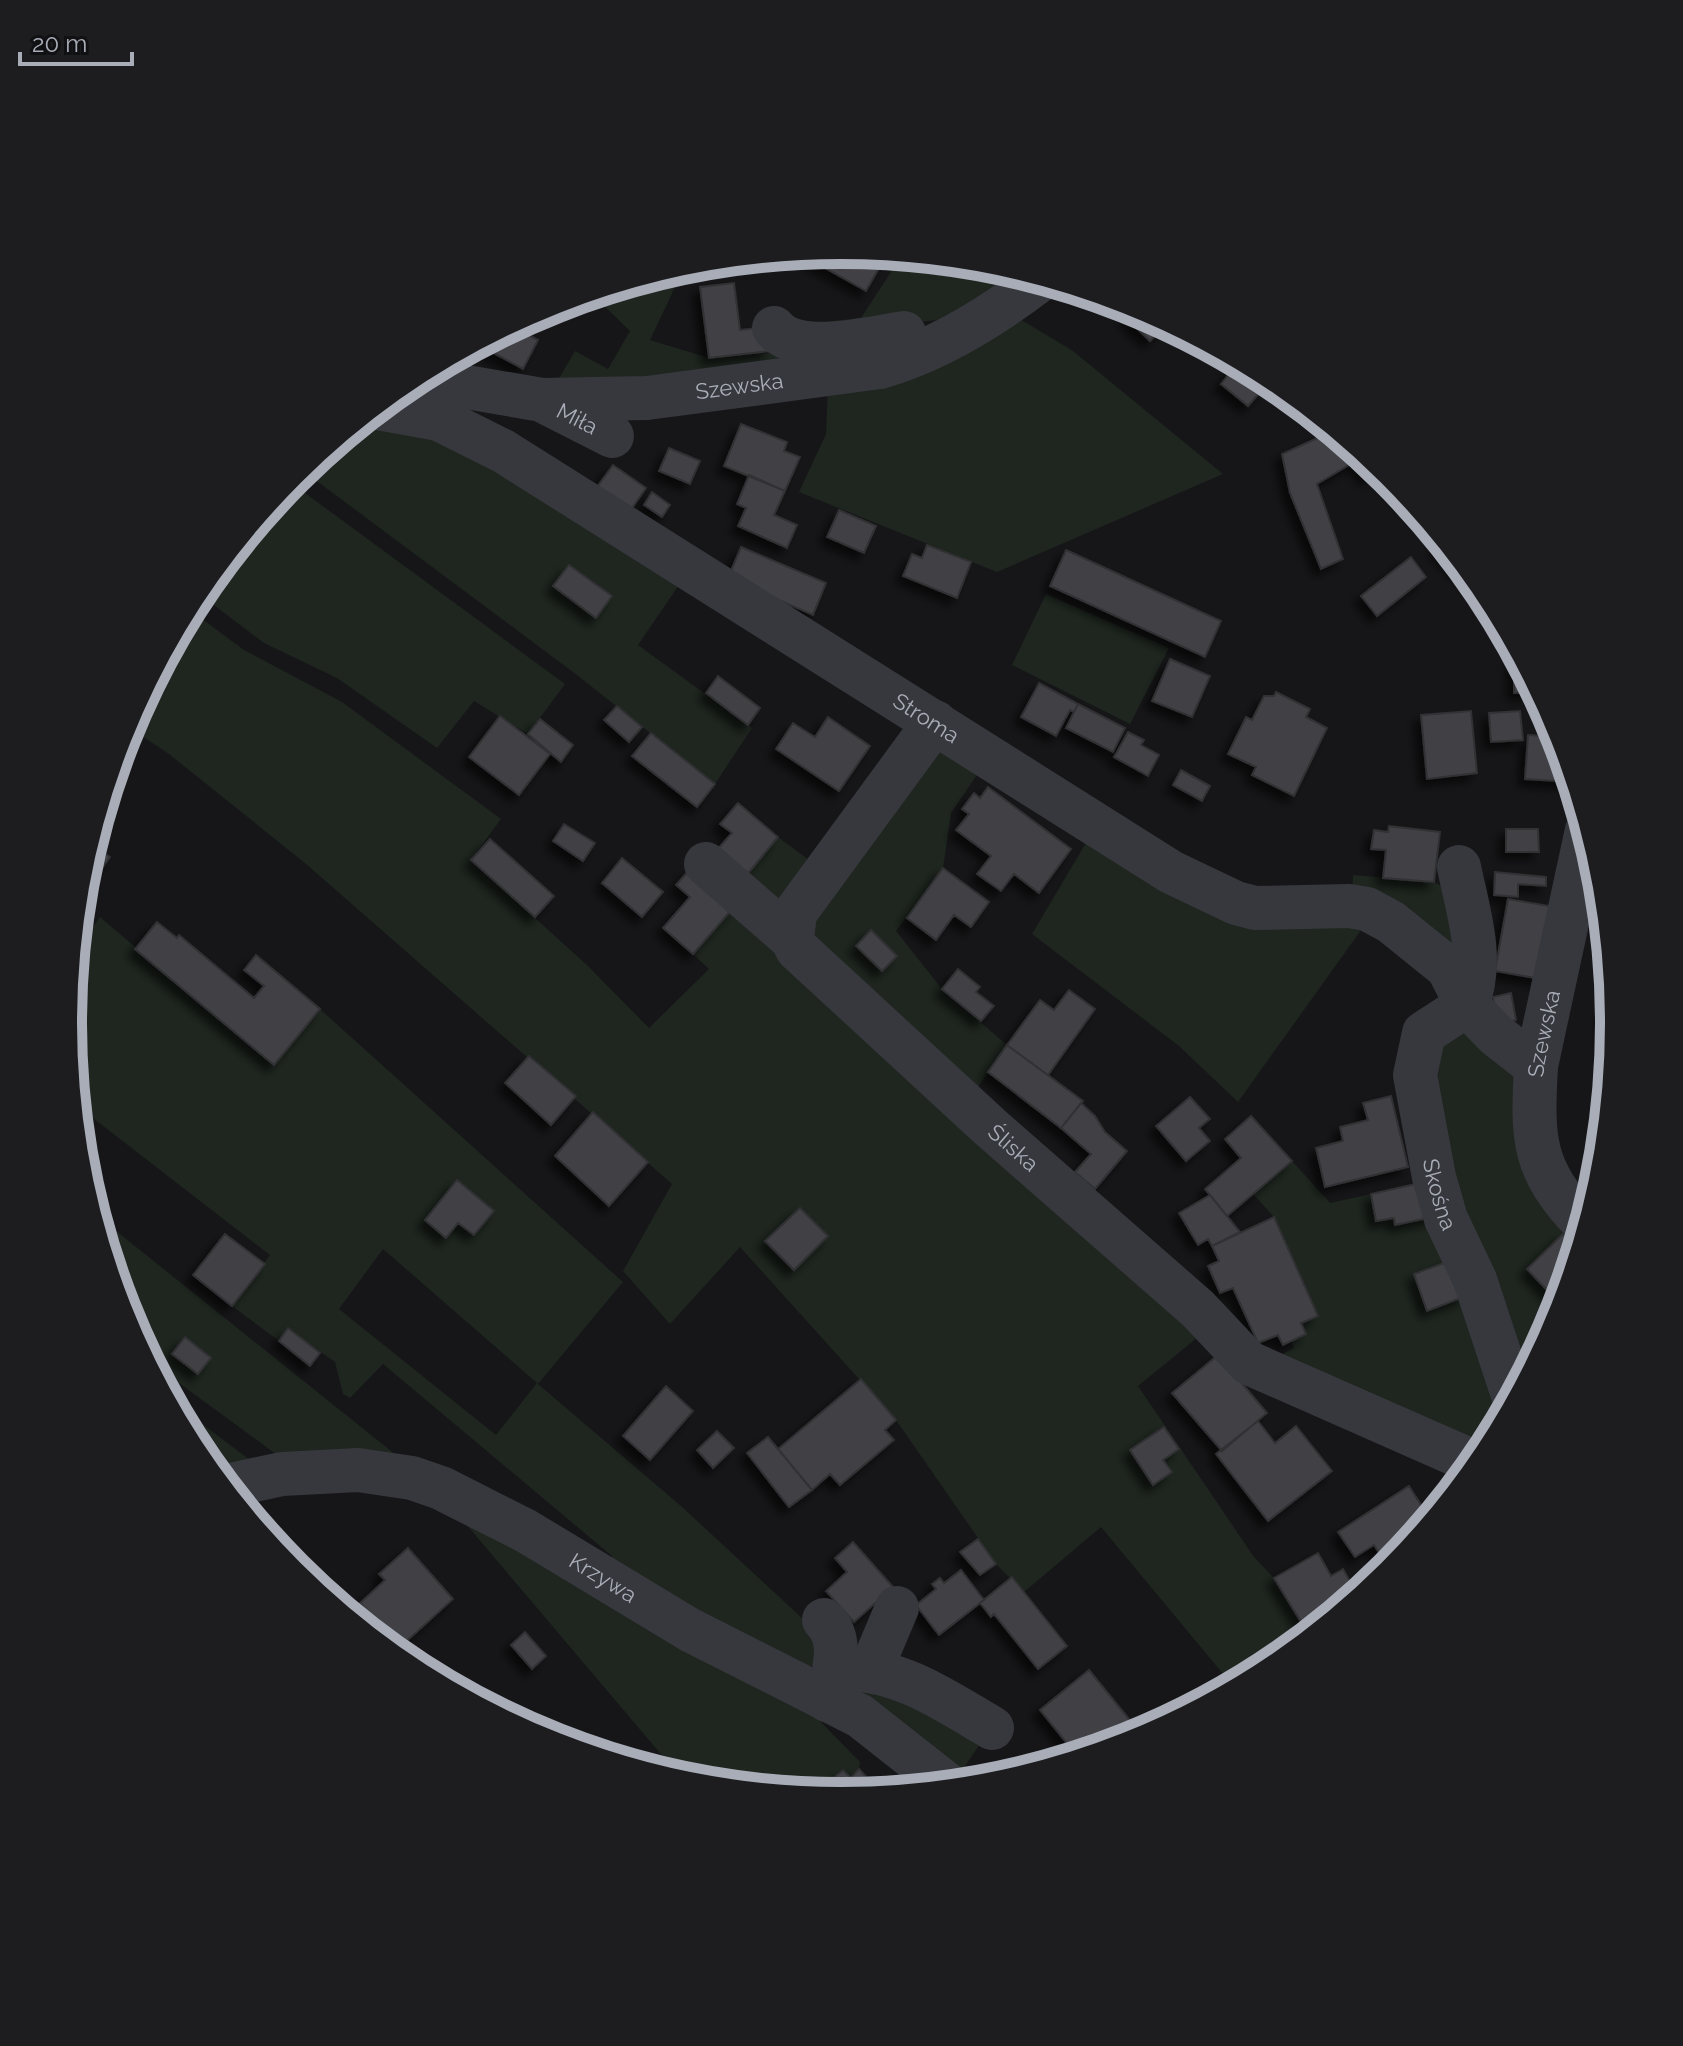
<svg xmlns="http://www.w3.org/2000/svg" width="1683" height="2046" font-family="Raleway,sans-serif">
	<defs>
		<filter id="shadow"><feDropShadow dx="-7" dy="7" stdDeviation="4" flood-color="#0009"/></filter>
	</defs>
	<rect width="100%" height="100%" fill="#161618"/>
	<path fill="#1e261f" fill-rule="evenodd" d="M902,255L993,264L1031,276L987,309L937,320L803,334L787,326L861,318Z
		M685,266L650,340L709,358L871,345L551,392L575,351L608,369L630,331L592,294Z
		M1020,319L1073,351L1223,474L997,572L799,492L826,434L828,386Z
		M368,416L410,421L685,576L638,645L752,728L715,784L573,672L302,470Z
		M290,482L565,684L528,734L474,701L437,748L337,678L264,643L198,593Z
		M1046,594L1169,648L1130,724L1012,665Z
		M190,610L244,650L342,702L501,819L471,860L588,966L649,1028L709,969L693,954L734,907L1203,1333L1138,1386L1254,1557L1274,1578L1309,1635L1271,1666L1233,1686L1101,1527L1024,1592L996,1564L896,1420L740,1247L670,1324L623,1271L672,1184L306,864L169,754L127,726Z
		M945,745L985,763L951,813L943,868L896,931L942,989L1007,1045L973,1094L817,953L810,909Z
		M1090,836L1208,901L1357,914L1448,990L1364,926L1238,1102L1179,1046L1032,934Z
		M778,837L813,863L784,913L745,877Z
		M1353,875L1434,882L1454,893L1468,956L1352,896Z
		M100,917L274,1065L320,1009L623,1282L538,1384L681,1506L814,1629L817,1665L803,1667L605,1567L612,1556L383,1364L350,1398L343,1394L335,1362L288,1329L279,1341L232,1306L270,1255L76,1105L68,1023L75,952ZM383,1249L537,1383L496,1435L339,1309Z
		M1455,1026L1525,1067L1535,1187L1563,1234L1527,1268L1560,1304L1520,1386L1453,1218L1430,1042Z
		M1292,1161L1330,1203L1371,1194L1376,1221L1394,1218L1396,1225L1437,1216L1452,1260L1427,1310L1466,1296L1506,1413L1485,1453L1268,1362L1294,1348L1291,1341L1306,1334L1301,1323L1318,1316L1274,1217L1253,1194Z
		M95,1214L411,1467L284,1460L149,1361L127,1319Z
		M170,1400L258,1466L218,1476L198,1452Z
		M454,1510L815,1716L860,1762L859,1769L851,1778L842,1770L830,1782L838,1792L834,1796L682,1779Z
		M861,1678L984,1738L959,1775L850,1682Z"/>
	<path fill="#404145" stroke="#303034" stroke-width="2" filter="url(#shadow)" d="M842,250L887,254L866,291L809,259L812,252Z
		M734,283L740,330L767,327L770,351L709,358L700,287Z
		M1136,308L1165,326L1150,341L1126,318Z
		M512,326L538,340L523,369L488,350L495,335Z
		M1238,362L1271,380L1248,406L1221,384Z
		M741,424L787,442L784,451L800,457L785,491L724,466Z
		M1333,431L1349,444L1352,449L1347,454L1354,462L1317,484L1343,559L1321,569L1290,493L1282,454Z
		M1354,447L1389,476L1428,525L1377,470L1368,479L1347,454Z
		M669,448L700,461L690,484L659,471Z
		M613,465L646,488L630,511L597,487Z
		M749,475L785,491L774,515L797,525L787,548L738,526L746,508L737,504Z
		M652,492L670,505L662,517L644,505Z
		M839,510L876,526L864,553L827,537Z
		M1442,542L1477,584L1475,587L1436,548Z
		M927,545L971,562L957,598L903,576L912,554L922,558Z
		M741,547L826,583L813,615L728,578Z
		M1066,550L1221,621L1205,657L1050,586Z
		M1411,557L1426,577L1377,616L1361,596Z
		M569,565L612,596L596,618L553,586Z
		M1514,656H1518L1538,692L1514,693Z
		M1170,659L1210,676L1192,717L1152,701Z
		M718,676L760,708L748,725L706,693Z
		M1039,683L1078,704L1074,712L1070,710L1056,736L1021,717Z
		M1276,692L1310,709L1306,717L1327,728L1294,796L1252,775L1256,767L1228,754L1246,717L1252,720L1264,696H1274Z
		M1078,704L1125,728L1113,752L1066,728Z
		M617,706L642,727L629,742L604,720Z
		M1471,711L1477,773L1427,779L1421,715Z
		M1520,711L1523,740L1491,742L1489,713Z
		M500,716L550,754L519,795L469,757Z
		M828,717L870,746L839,791L776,749L793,723L815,737Z
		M540,719L573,745L561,762L528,734Z
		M1128,732L1144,740L1141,745L1159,755L1148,776L1114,757Z
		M651,733L715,784L697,807L632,756Z
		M1528,735L1559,737L1573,782L1525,779Z
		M1181,770L1210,786L1202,801L1173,785Z
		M988,787L1071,849L1039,893L1014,874L1001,891L977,874L991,856L956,830L969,814L962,809L974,793L980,798Z
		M738,803L778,837L745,877L715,852L732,833L720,824Z
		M564,824L595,843L583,861L553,841Z
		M1389,826L1440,832L1434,882L1383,878L1386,850L1371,849L1374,830L1388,832Z
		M1506,829H1538L1539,852H1506Z
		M490,839L554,896L535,917L471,860Z
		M91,844L110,857L80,899L83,872Z
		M622,858L663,892L642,917L602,883Z
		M691,868L734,907L693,954L663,928L690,897L676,885Z
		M943,868L989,902L971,927L954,915L936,940L907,918Z
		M1495,872L1546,877V886L1518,884V897L1494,895Z
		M1601,881L1605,922L1593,919Z
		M1508,899L1555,907L1541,979L1495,971Z
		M157,922L177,938L179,935L254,998L264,986L244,970L256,955L320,1009L274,1065L135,949Z
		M871,930L897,956L882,971L856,946Z
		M958,969L980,987L976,992L994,1006L981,1021L942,989Z
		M1069,990L1095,1009L1048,1075L1007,1045L1040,1000L1054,1010Z
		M1511,993L1516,1020L1498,1025L1493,997Z
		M1604,1009H1614L1613,1043H1604Z
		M1007,1045L1083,1101L1061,1128L988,1072Z
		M529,1056L576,1096L551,1125L505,1083Z
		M1391,1096L1408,1167L1325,1187L1316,1148L1343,1141L1340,1127L1368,1120L1363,1103Z
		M1190,1097L1210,1119L1199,1128L1210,1141L1186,1161L1156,1126Z
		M1081,1103L1095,1116L1105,1132L1127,1151L1095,1189L1075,1172L1091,1154L1061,1128Z
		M593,1112L648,1162L609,1206L555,1156Z
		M1251,1116L1292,1161L1227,1216L1205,1189L1241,1158L1225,1139Z
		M457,1180L494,1211L474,1235L458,1223L446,1238L425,1220Z
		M1429,1181L1437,1216L1395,1225L1394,1218L1376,1221L1371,1194Z
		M1210,1195L1240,1232L1212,1246L1208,1239L1198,1245L1179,1213Z
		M800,1208L828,1236L794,1270L765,1241Z
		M1274,1217L1318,1316L1301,1323L1306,1334L1283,1345L1278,1335L1258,1343L1233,1288L1220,1293L1208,1266L1219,1261L1212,1246Z
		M225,1234L265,1264L232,1306L193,1275Z
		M1563,1234L1578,1248L1560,1304L1527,1269Z
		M1452,1260L1466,1296L1427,1311L1414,1274Z
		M288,1328L320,1353L310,1366L279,1341Z
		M185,1337L211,1358L198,1374L172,1354Z
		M1218,1355L1267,1413L1222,1451L1172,1393Z
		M861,1379L896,1420L885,1430L894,1440L840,1485L830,1474L812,1490L778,1449Z
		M666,1386L693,1411L650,1460L623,1436Z
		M1258,1421L1275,1443L1296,1426L1332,1471L1268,1521L1216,1454Z
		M1164,1427L1179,1449L1163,1460L1172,1472L1153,1485L1130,1450Z
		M717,1431L734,1448L713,1468L697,1450Z
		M768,1437L812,1490L789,1507L747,1453Z
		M1409,1486L1430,1519L1407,1547L1385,1562L1374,1545L1355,1557L1338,1532Z
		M978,1539L996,1564L980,1575L960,1552Z
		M853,1542L893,1587L854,1622L826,1591L847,1572L835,1558Z
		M408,1548L453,1599L400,1647L360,1603L385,1580L379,1574Z
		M1318,1553L1331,1576L1343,1569L1358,1595L1309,1635L1274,1578Z
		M961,1570L984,1600L939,1635L916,1605L936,1589L932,1584L940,1578L944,1583Z
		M1012,1577L1067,1646L1038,1669L994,1614L991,1617L980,1603Z
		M525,1632L546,1656L532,1669L511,1645Z
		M1089,1670L1133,1724L1109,1746L1077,1756L1040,1710Z
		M859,1769L881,1793L834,1796L838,1792L829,1782L843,1770L851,1778Z"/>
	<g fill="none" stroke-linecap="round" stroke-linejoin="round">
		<g stroke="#37383d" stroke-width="44">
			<path d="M774,328C798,357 870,338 904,333"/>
			<path id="s1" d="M414,378L542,400L647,398L880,367C939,350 993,316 1041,279"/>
			<path id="s2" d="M547,403L612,436"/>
			<path id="s3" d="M378,408L439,419L503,451L1171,872L1236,903L1255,908L1349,906L1367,909L1391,922L1448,968L1467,1005L1496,1035L1536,1066"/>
			<path id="s4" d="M935,722L795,913L792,939L797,949L989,1126L1198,1309L1249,1363L1476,1463"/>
			<path d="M706,864L792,939"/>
			<path d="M1459,867C1468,912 1485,959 1467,1005"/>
			<path id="s5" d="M1467,1005L1424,1033L1415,1075L1434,1177L1446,1219L1475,1280L1514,1398"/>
			<path id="s6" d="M1585,1224C1532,1170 1532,1139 1536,1066L1587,830"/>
			<path id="s7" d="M226,1486L282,1474L358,1470L412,1478L441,1488L526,1531L690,1630L860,1716L949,1786"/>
			<path d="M824,1620C845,1640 833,1675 827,1700"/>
			<path d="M875,1660L897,1608"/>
			<path d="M850,1669C904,1671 947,1702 992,1728"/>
		</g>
	</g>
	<g text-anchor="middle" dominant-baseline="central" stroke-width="6" stroke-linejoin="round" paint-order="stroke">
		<g font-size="22" fill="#a8adb8" stroke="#111113">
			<text stroke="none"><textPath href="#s1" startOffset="328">Szewska</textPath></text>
			<text stroke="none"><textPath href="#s2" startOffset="34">Miła</textPath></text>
			<text stroke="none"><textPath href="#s3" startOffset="634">Stroma</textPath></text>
			<text stroke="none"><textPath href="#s6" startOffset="206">Szewska</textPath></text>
			<text stroke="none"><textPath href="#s4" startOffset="568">Śliska</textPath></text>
			<text stroke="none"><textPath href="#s5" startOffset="216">Skośna</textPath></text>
			<text stroke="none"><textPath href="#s7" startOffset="404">Krzywa</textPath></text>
		</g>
	</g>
	<path d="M0 0H1683V2046H0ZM82 1023a759 759 0 1 1 1518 0a759 759 0 1 1-1518 0Z" fill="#1d1d20" fill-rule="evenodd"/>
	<path fill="none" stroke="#a8adb8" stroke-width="10" d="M82 1023a759 759 0 1 1 1518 0a759 759 0 1 1-1518 0Z"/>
	<path d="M20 52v12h112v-12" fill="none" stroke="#a8adb8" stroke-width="4"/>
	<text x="32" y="52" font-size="24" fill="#a8adb8" stroke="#111113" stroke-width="6" paint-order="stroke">20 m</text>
</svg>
